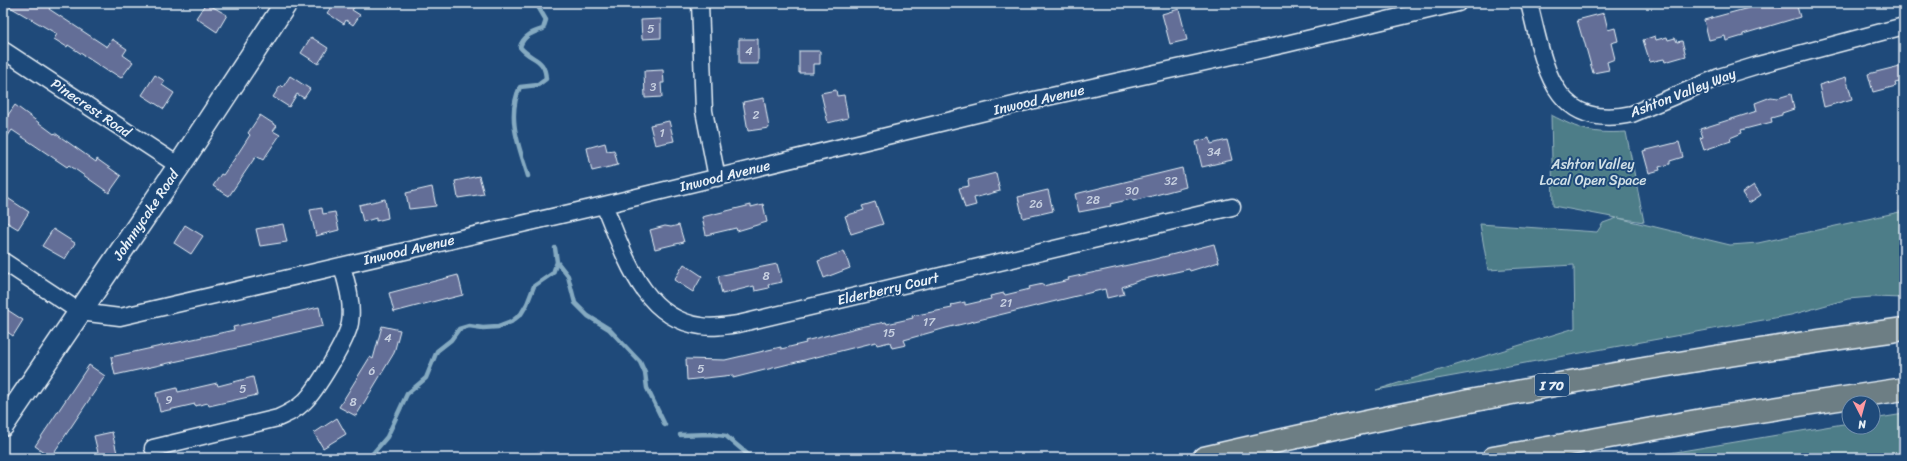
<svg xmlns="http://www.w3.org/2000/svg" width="1907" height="461" font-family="Sriracha,sans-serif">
	<rect width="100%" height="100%" fill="#1f4a7a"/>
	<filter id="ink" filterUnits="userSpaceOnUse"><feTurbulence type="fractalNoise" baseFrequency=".025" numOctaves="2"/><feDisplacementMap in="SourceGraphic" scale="8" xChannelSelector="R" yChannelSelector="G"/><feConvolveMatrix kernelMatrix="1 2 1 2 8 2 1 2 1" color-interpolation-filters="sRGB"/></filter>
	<g filter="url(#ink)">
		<path fill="#335583" d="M543,450L546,458H492L508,454L510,458Z"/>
		<path fill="#4d7d88" stroke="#9ab7c0" d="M1551,115C1581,130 1591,134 1626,132L1644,222L1618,218L1730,245L1758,243L1904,211V298L1872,297L1848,299L1791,315L1376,390L1575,328L1574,265L1488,270L1480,224L1597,232L1603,223L1617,218L1553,206Z
			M1904,414V458H1640L1849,423V427H1873V419Z"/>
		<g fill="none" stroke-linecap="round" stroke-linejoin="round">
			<path stroke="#85aac1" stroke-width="4.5" d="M528,176C519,146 506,117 520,87L538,85L546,79C545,57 531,61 520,47C523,36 533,32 543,29L546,20L536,3
				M557,262L568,276L575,303L588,316L609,329L640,362L645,373L647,388L665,425
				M680,435L710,434L726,436L752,458
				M369,458L387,437L407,394L426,378L437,351L451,340L459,329L469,326L483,328L498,327L511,322L521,314L527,304L534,286L553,273L557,262L555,248"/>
		</g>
		<path fill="#636e97" stroke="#e8f1f8" d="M3,3H53L49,9L107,47L112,39L127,49L123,55L133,62L121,78L110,71L109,72L68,45L67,47L54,39L57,34Z
			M206,3L227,15L217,32L196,18Z
			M334,3H357L352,10L360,15L353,25L346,20L344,24L327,13Z
			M1767,3L1769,7L1780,4V7L1796,3L1800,17L1743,34V36L1726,41L1725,36L1709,40L1704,20Z
			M1179,9L1187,40L1170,44L1162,14Z
			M1604,13L1608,30L1615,28L1618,41L1611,43L1615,59L1607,62L1609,70L1593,73L1583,37H1582L1577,20Z
			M661,19V38L642,39L641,20Z
			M1655,36L1656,40L1667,37L1668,40L1675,38L1677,42L1682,41L1686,56L1665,62L1664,59L1650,62L1643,40Z
			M311,37L328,48L318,64L301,53Z
			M739,39H758V64H739Z
			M799,51H820V64H813V73H799Z
			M1904,65V81L1895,83L1896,86L1873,92L1868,74Z
			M663,70L664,83H661L662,97L645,98L644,71Z
			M155,75L165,81L162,85L174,93L164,109L142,95Z
			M290,76L310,89L304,98L297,94L289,107L273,97L281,85L283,87Z
			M1846,77L1852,99L1824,107L1819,85Z
			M836,90L837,96L844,95L848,118L828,123L821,93Z
			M1791,94L1794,109L1782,113V115L1771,118L1772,122L1741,130L1742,133L1730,138L1731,141L1704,150L1700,138L1703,137L1700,129L1757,111L1755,103L1771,97L1778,98Z
			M764,98L769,128L748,131L743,102Z
			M15,105L54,134L55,133L96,162L97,159L121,176L109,193L69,165L67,167L12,130L3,143V122Z
			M260,115L277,126L273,131L280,135L263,160L256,156L229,196L213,186L221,174L223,175L237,155L250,135L248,133Z
			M669,121L674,141L655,145L650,125Z
			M1210,138L1211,144L1227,140L1232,160L1202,167L1196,142Z
			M1679,142L1683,157L1670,161V164L1659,167L1660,170L1649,173L1643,151Z
			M605,143L607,151L614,150L618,165L592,171L587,148Z
			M1182,168L1186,187L1133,201L1132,199L1110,204L1111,206L1079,212L1075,194Z
			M996,173L1000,191L974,198L976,205L965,208L959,188L969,186L968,180Z
			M479,176L484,194L458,198L455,181Z
			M1754,185L1761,195L1749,203L1742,193Z
			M432,187L436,206L409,209L406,193Z
			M1048,190L1053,211L1023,218L1018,197Z
			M3,195L29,212L18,229L3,220Z
			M385,199L388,218L376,221V218L363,222L359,205Z
			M875,202L883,224L851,234L845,216L864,210L862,206Z
			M763,204L767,222L737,231L736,228L706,235L702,217L751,205V207Z
			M322,208L323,214L335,212L339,230L316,236L310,210Z
			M283,224L287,242L260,246L256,229Z
			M185,225L203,236L191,254L174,243Z
			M679,225L684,242L655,249L650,230L665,226L671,227Z
			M53,229L75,243L65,259L42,246Z
			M1214,244L1219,262L1190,271L1189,269L1140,280L1122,287L1124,294L1107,298L1105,289L946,328L904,340L906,345L892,348L890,342L877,345L876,342L733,378V375L687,380L686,359L725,360L781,347V349L806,343L805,341L860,327L886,322L887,324L913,318L912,316L952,308L951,305L965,302V305L991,299L990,296L1004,293L1005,295L1030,289L1029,287L1043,284V286L1069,280L1068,278L1147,261Z
			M844,251L850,268L824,278L818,261Z
			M684,264L702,276L693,292L674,280Z
			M777,264L782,282L768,285L769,288L755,291L754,286L722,294L718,276Z
			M458,275L463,295L447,299V298L394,312L389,293Z
			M3,307L23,320L13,336L3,329Z
			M319,307L323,326L250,343V345L115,375L111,357L234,330L233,327Z
			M382,326L400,330L394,353L356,416L339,407L370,357L373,359Z
			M89,365L105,376L51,457L35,446Z
			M253,377L257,395L209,406L208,403L195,406V404L160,412L156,393L177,388L178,392L217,383L218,386Z
			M337,418L346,434L323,448L314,433Z
			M112,432L117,453L99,457L94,436Z"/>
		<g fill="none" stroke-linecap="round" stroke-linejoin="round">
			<defs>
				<path id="street" d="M700,3L704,111L717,178
					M1529,3C1544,62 1551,132 1632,114L1719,77L1758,65L1904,26
					M3,50L179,166
					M604,205C624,252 641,318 701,326C713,328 725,326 738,324L1232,207
					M3,261L80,312L120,317L604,205L1034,100L1286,44L1458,3
					M153,448L278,418C287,414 296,410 304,402C316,391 347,340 350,323C353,304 347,284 342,266"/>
				<path id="secondary" d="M3,425L179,166L286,3"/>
				<path id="highway" d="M1204,458C1435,404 1669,361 1904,329
					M1493,458L1713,418L1904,389"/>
			</defs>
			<use href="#street" stroke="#e8f1f8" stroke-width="19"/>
			<use href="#secondary" stroke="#e8f1f8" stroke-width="25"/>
			<use href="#highway" stroke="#e8f1f8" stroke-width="25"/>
			<use href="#street" stroke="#1f4a7a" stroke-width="16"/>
			<use href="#secondary" stroke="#1f4a7a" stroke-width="22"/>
			<use href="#highway" stroke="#6d7e84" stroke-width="22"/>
		</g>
	</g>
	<g text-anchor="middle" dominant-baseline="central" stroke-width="4" stroke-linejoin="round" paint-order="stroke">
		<g font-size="12" fill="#c7d0e0">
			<text x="651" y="29">5</text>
			<text x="749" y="51">4</text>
			<text x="653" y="87">3</text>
			<text x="756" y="115">2</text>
			<text x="662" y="133">1</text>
			<text x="1214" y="152">34</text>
			<text x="1171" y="181">32</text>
			<text x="1132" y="191">30</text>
			<text x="1093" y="200">28</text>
			<text x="1036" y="204">26</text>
			<text x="766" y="276">8</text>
			<text x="1006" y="303">21</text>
			<text x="929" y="322">17</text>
			<text x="889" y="333">15</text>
			<text x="388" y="338">4</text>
			<text x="701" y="369">5</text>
			<text x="372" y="371">6</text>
			<text x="243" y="389">5</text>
			<text x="169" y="400">9</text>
			<text x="353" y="402">8</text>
		</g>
		<rect fill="#1f4a7a" stroke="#acbfd2" stroke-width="1" x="1535" y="374" width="34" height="22" rx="3"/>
		<g font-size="13" font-weight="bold" fill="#e8f1f8">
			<text x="1552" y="385">I 70</text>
		</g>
		<g font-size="14" fill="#e8f1f8" stroke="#1f4a7a">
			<text transform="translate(1683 93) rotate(-21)">Ashton Valley Way</text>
			<text transform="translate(1039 100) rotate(-13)">Inwood Avenue</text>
			<text transform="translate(91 108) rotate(34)">Pinecrest Road</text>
			<text transform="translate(725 176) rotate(-14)">Inwood Avenue</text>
			<text transform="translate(146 215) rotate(-56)">Johnnycake Road</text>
			<text transform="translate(409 250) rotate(-13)">Inwood Avenue</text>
			<text transform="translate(888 289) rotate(-13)">Elderberry Court</text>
		</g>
		<g font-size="14" fill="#d1e0e7" stroke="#1f4a7a">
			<text x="1593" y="164">Ashton Valley<tspan x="1593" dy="16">Local Open Space</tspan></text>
		</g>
	</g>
	<rect width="1907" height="461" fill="none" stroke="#1f4a7a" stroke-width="16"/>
	<rect x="8" y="8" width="1891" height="445" fill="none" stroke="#e8f1f8" stroke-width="1.5" filter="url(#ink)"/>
	<g transform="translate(1861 415) rotate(174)"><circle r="19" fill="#1f4a7a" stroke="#6f8dac"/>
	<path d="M0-3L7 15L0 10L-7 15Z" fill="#ff9aa2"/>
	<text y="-6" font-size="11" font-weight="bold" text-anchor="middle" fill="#e8f1f8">N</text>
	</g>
</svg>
